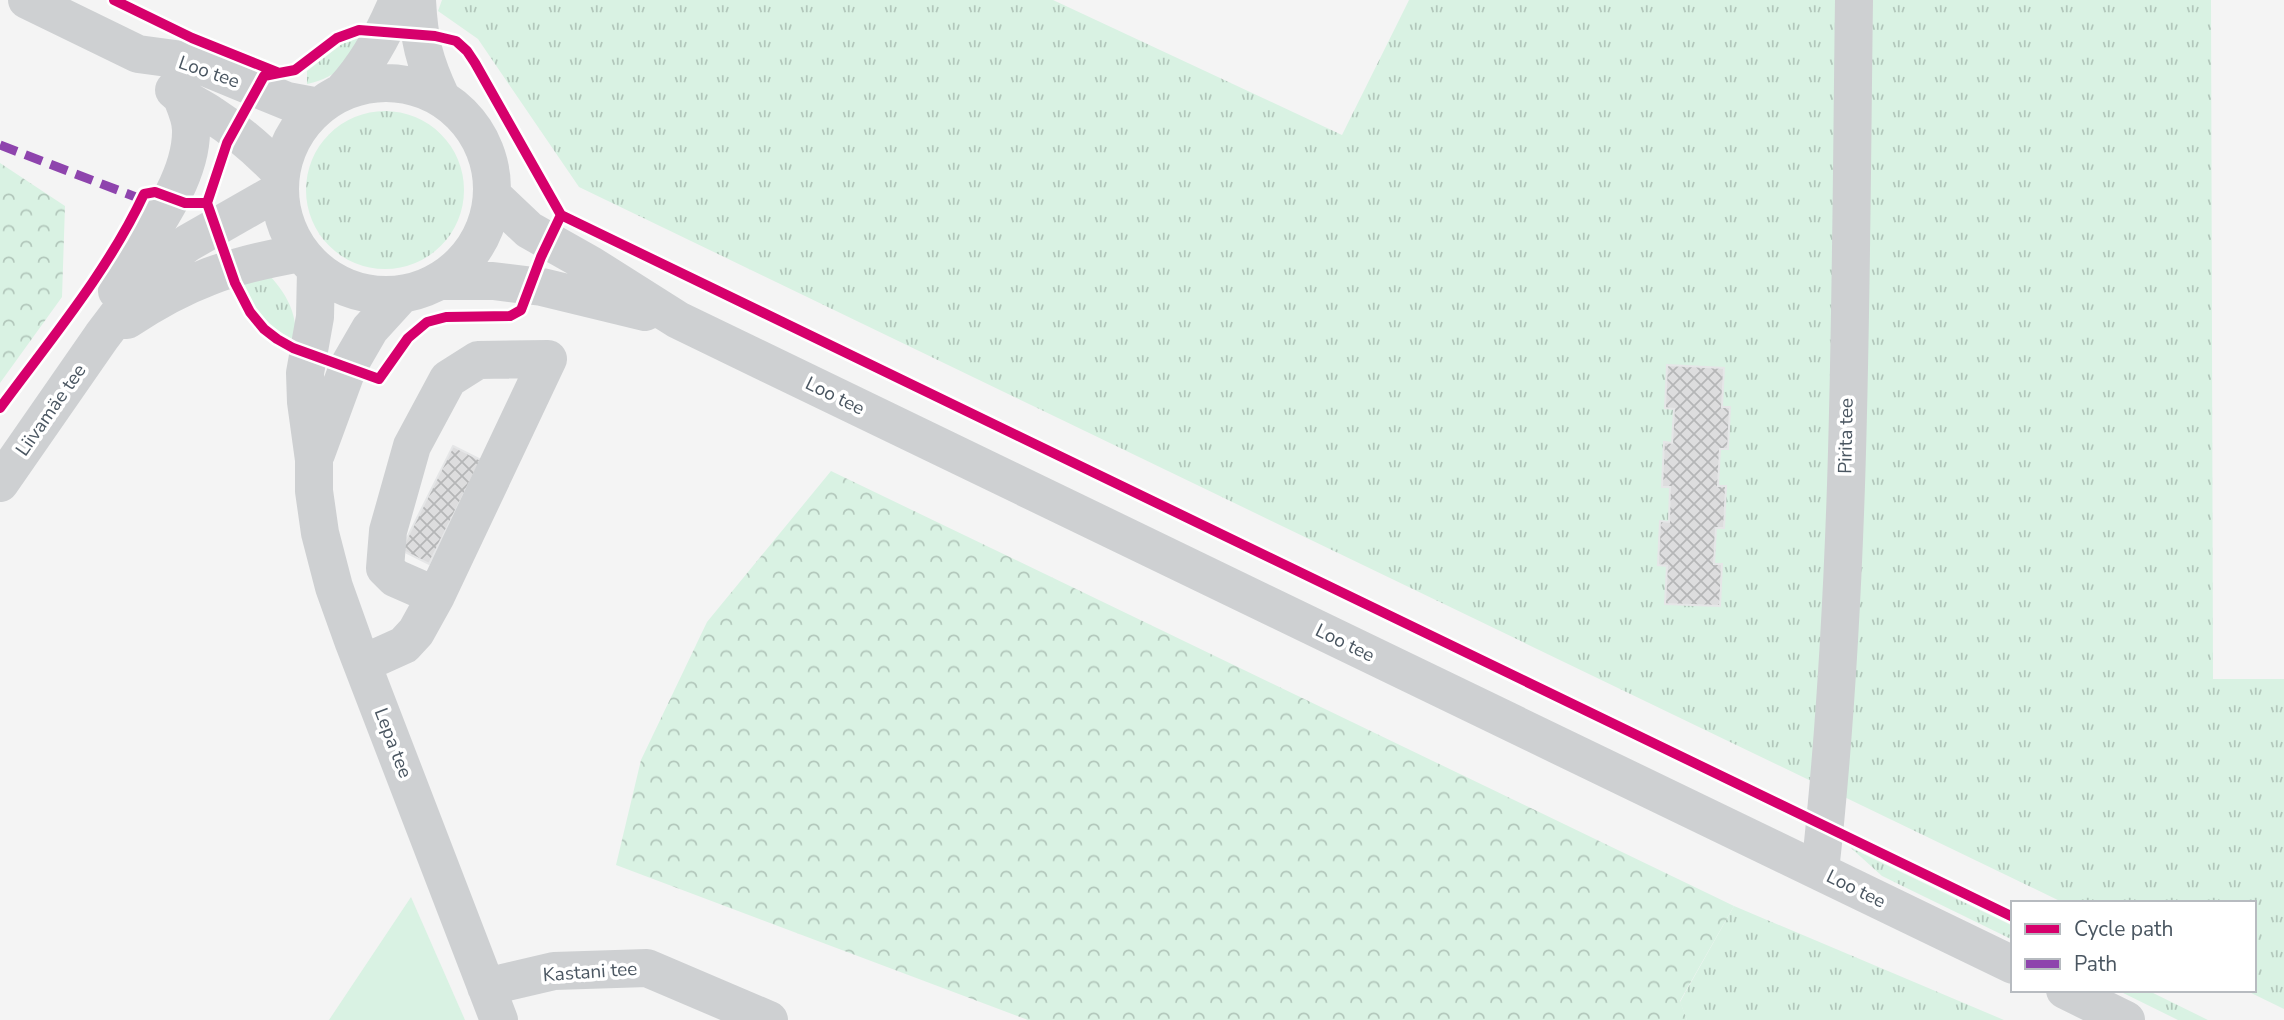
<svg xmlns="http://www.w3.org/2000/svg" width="2284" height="1020" font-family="'Nunito Sans',sans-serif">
	<defs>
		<pattern id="grass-tufts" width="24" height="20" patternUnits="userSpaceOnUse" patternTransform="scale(1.75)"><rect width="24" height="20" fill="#d9f2e3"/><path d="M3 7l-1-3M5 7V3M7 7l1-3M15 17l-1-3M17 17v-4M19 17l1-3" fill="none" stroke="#b2c7bb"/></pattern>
		<pattern id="forest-crowns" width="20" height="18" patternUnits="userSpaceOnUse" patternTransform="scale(1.75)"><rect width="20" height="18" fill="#d9f2e3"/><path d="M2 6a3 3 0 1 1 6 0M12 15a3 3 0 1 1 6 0" fill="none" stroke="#b2c7bb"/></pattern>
		<pattern id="building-cross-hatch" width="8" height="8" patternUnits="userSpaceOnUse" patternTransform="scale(1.75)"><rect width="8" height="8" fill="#ddddde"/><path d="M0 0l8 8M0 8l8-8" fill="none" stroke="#b5b6b7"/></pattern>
	</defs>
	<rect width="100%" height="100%" fill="#f4f4f4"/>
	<path fill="url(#grass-tufts)" d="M442,0H1053L1342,135L1409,0H2211L2213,679H2284V1009L2245,990H2254V903H2064L579,187L478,39L438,11Z
		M367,34C348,61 342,76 307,84V71L342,44Z
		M306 190a79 79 0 1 1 158 0a79 79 0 1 1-158 0Z
		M270,276C288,296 297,314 296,341C269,328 251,308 242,279Z
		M1851,848L2013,926V940L1882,876Z
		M1734,906L2004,1020H1687L1680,1002Z
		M2117,990H2147L2208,1020H2178Z"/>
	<path fill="url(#forest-crowns)" d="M0,163L65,206L62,297L0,383Z
		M831,471L1734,906L1680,1001L1687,1020H1028L616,865L641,760L707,622Z"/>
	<path fill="#d9f2e3" d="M411,897L465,1020H329Z"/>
	<path fill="url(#building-cross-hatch)" stroke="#e5e6e7" stroke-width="2" d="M1667,365L1724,368L1722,407H1730L1728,449H1720L1718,486H1726L1724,528H1716L1714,564H1722L1720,606L1665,604L1667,566L1658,565L1660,521L1669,522L1670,487H1662L1664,442L1672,443L1674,409L1665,408Z
		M453,446L481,460L429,564L401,550Z"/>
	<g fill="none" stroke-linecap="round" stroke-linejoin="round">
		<path stroke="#ced0d2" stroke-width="38" d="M27,0L138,54L190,61L287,101L319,107
			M417,0C419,40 424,61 441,97
			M280 189a106 106 0 1 1 212 0a106 106 0 1 1-212 0Z
			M174,90C185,101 199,106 212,115C237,131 260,151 281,173
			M343,91C368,64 384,34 398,0
			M493,196L529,230L591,265L678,320L2013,965
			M316,270L315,317L305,373L306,402L314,460V491L320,533L334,587L354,643L499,1020
			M441,281H493L542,287L645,312
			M117,291L122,277C148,235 192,180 191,130C191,119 186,108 182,98
			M127,320C185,281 231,265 301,253
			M316,454L348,367L370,329L401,295
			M0,483L102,336L142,283L165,260L188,243L279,191
			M362,664L404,645L416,632L436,596L548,359L478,360L448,379L412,446L388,531L385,568L395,578L436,596
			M1820,871C1852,582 1850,290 1854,0
			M486,987L554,971L647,968L769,1020
			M2065,990L2126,1020"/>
		<path stroke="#8e44ad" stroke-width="9" stroke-dasharray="18 9" stroke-linecap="butt" d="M0,145L141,199"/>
		<defs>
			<path id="cycleway" d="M114,0L192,38L279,73L295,70L337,38L359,30L435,36L456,41L467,51L475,63L561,215L2013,917
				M279,73L264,76L227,143L207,203L235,283L250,312L264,329L277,339L293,348L379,379L408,338L427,322L446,317L510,316L521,310L541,257L561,215
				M0,408C50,340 108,271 144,194L155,192L185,203H207"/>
		</defs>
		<use href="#cycleway" stroke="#fff" stroke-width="15"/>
		<use href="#cycleway" stroke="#d6006c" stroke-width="10"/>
	</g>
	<g text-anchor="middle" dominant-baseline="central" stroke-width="7" stroke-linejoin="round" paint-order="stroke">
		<g font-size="19" fill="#4a5661" stroke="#fff">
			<text transform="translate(209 72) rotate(19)">Loo tee</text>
			<text transform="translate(835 396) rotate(26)">Loo tee</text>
			<text transform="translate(51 410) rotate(-55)">Liivamäe tee</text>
			<text transform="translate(1846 436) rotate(-89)">Pirita tee</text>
			<text transform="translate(1345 643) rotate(26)">Loo tee</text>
			<text transform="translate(393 743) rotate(69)">Lepa tee</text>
			<text transform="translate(1856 889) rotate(26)">Loo tee</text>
			<text transform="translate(590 972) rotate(-4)">Kastani tee</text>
		</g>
	</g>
	<rect x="2011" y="901" width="245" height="91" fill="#ffffff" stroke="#b7bbc0" stroke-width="2"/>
	<rect x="2025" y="924" width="35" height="10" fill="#d6006c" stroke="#b7bbc0" stroke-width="2"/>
	<text x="2074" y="936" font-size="21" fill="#4a5661">Cycle path</text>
	<rect x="2025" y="959" width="35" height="10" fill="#8e44ad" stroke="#b7bbc0" stroke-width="2"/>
	<text x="2074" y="971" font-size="21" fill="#4a5661">Path</text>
</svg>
